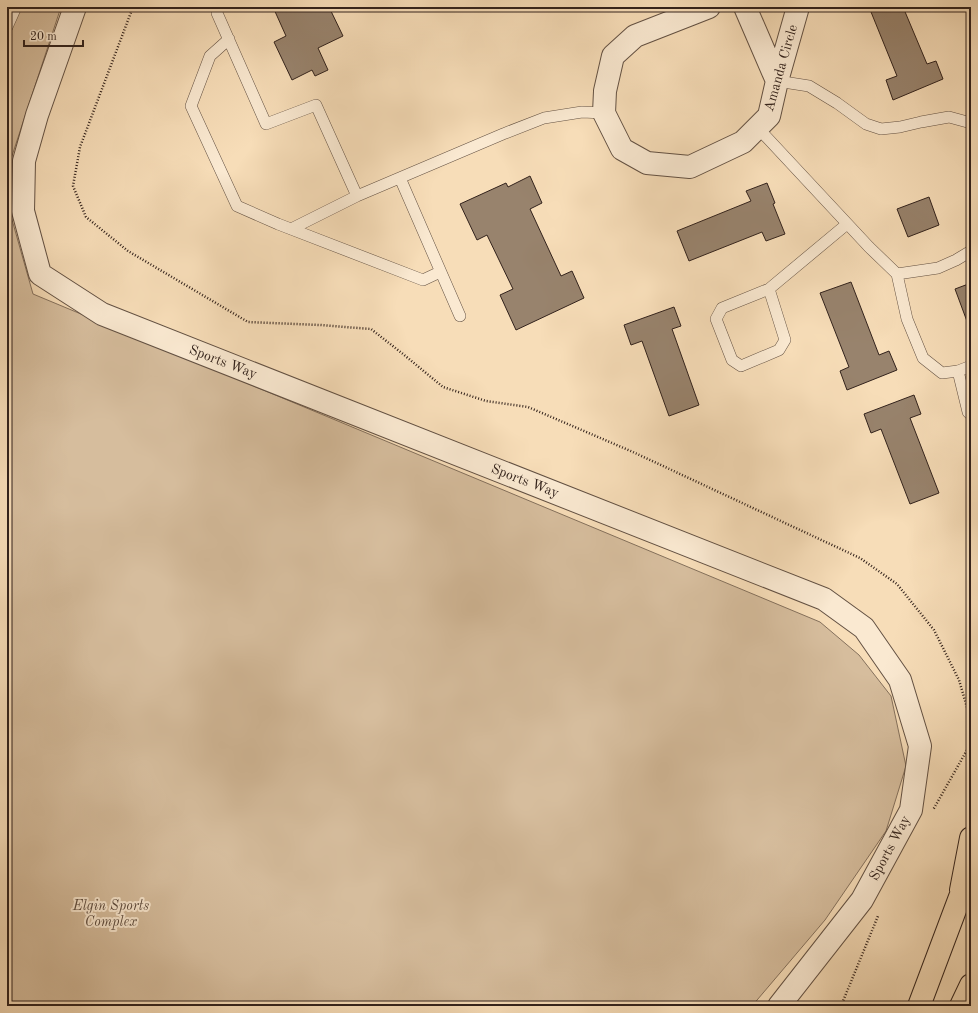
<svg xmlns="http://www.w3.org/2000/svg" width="978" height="1013" font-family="'Old Standard TT',serif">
	<rect width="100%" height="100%" fill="#f7ddb8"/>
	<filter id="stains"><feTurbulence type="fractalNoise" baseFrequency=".005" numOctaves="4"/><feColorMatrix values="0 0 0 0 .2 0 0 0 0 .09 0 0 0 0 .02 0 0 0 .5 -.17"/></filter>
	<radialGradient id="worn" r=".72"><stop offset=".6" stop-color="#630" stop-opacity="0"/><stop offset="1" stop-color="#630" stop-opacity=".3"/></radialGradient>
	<path fill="#d6bd9d" stroke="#84705c" d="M7,7H61L7,171Z
		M7,202L33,294L820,622L859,655L891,696L906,766L886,831L825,920L752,1006H7Z"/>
	<path fill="#98836d" stroke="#32221c" d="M273,7H329L343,36L318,48L328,70L315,76L312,70L292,80L274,42L286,36Z
		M869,7H903L927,64L936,61L943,79L893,100L886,80L897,76Z
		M530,176L542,203L530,209L561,276L572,271L584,298L516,330L500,295L513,289L487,235L477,240L460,204L506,183L508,187Z
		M767,183L775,203L773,204L785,234L766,241L762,232L689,261L677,231L751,201L746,191Z
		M929,197L939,225L908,237L897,209Z
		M851,282L879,355L889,351L897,370L847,390L840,371L849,367L820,293Z
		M971,283V323L968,324L955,289Z
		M674,307L681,326L672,329L699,405L669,416L642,341L631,345L624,325Z
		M914,395L921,414L910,418L939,493L910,504L881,429L871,433L864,414Z
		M971,466V477L968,468Z"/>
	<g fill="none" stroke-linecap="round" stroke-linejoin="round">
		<defs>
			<path id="lane" d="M217,13L266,124L316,105L357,196L503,134L544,118L582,112L604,113
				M7,27L16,7
				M229,39L210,56L191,106L237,206L278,224L423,280L440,272
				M777,81L809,86L837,103L866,124L881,129L900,127L921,122L949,117L971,123
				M758,128L869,247L897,274L938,268L956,260L971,251
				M400,178L460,316
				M291,229L357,196
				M897,274L907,319L923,358L942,373L958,371L971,366
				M769,289L785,340L779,350L741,366L732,360L716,319L722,308L769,289L847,224
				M958,371L968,412L971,415"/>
			<path id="street" d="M75,7L37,115L24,161L23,211L40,274L102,314L824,599L864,628L900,680L920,746L911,810L862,900L779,1006
				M709,7L635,36L613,56L605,91L604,113L622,149L647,163L690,167L743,142L769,116L777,81L798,7
				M745,7L777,81"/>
			<path id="highway" d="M961,890L971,838
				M919,1006L960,897L971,876
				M961,1006L971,985"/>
		</defs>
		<use href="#lane" stroke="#635143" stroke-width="12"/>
		<use href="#street" stroke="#635143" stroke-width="24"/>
		<use href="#highway" stroke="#32221c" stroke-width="24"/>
		<path stroke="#32221c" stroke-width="2.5" stroke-dasharray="1 2" stroke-linecap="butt" d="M133,7L80,147L73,186L86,217L128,251L248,322L320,325L371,329L403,354L443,387L486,401L528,407L633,452L860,558L897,584L934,630L959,680L971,721L967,750L933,810
			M841,1006L878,916"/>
		<use href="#lane" stroke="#fae9d1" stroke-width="11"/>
		<use href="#street" stroke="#fae9d1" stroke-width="22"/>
		<use href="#highway" stroke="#f7ddb8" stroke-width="22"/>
	</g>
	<g text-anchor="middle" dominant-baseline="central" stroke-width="4" stroke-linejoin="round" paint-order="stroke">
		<g font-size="14" fill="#32221c" stroke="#fae9d1">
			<text transform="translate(781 68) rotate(-74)">Amanda Circle</text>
			<text transform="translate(223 362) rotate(21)">Sports Way</text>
			<text transform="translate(525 481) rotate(21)">Sports Way</text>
			<text transform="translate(890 848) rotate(-62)">Sports Way</text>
		</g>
		<g font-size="14" font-style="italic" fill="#5b493c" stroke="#fae9d1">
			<text x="111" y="906">Elgin Sports<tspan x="111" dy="16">Complex</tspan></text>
		</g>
	</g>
	<rect width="978" height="1013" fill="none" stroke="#f7ddb8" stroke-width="24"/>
	<rect x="8" y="8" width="962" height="997" fill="none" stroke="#32221c" stroke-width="2"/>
	<rect x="12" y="12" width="954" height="989" fill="none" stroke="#32221c"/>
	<path d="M24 40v6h59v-6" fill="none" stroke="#32221c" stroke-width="2"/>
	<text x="30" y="40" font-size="12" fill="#32221c" stroke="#fae9d1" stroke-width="3" paint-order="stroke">20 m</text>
	<rect width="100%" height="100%" filter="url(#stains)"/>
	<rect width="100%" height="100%" fill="url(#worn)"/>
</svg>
